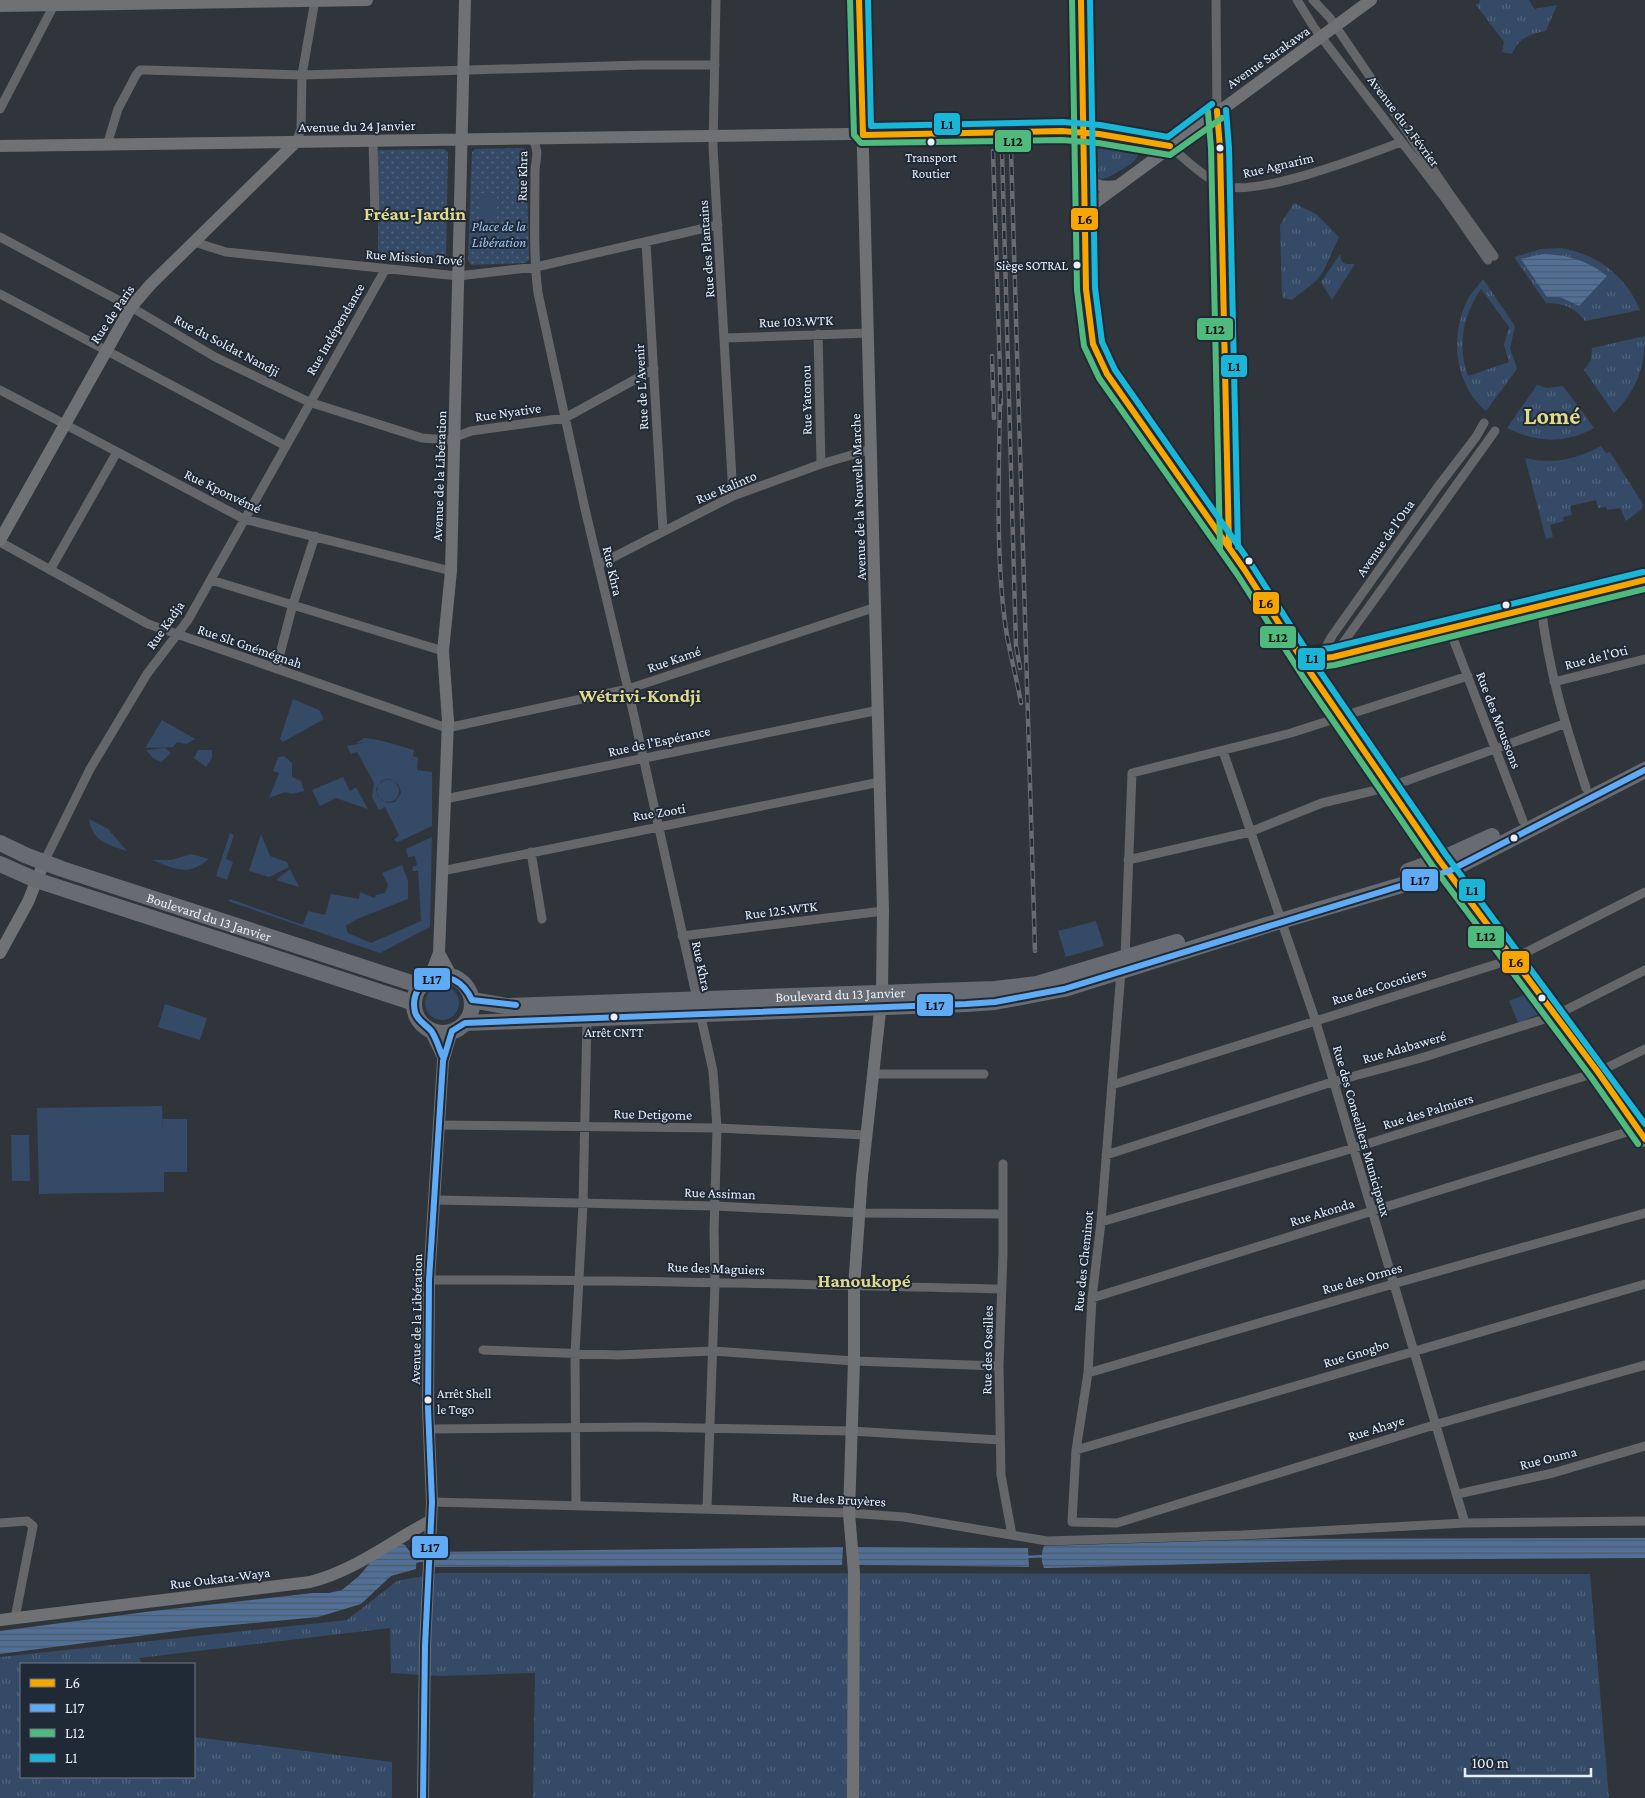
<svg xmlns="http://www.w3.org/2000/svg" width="1645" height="1798" font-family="'Crimson Pro',serif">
	<defs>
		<pattern id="grass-tufts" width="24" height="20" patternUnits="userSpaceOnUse" patternTransform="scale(1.25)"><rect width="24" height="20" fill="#344a66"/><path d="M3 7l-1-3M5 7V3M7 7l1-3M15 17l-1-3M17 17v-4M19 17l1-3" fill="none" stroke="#51647d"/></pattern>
		<pattern id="park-dots" width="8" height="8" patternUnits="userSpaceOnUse" patternTransform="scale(1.25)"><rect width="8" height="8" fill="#344a66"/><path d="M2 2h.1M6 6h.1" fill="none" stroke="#51647d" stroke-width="1.8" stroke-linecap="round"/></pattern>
		<pattern id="water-rules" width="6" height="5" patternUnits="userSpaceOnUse" patternTransform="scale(1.25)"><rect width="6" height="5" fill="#526f95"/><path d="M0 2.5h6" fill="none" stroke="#4b5a6c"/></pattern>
	</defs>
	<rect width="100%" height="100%" fill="#30353c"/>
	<path fill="url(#grass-tufts)" fill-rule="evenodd" d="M1479,0H1529L1534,9L1557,5L1546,31C1530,33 1518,39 1512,54L1502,52L1504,42L1476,5L1480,2Z
		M1097,143L1132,146L1137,149L1138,156C1134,163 1126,167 1119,171C1091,190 1092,171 1092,148Z
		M1294,203L1316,214L1339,237L1323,272L1316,281L1292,300L1283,298L1282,293L1280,225Z
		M1561,248C1597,254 1626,276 1640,310L1585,321C1575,307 1562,303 1546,303L1514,257L1541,249Z
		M1340,254L1342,262L1346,264H1355L1332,300L1321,282Z
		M1483,279L1515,326L1510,348L1517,369L1486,411C1454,383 1450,337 1467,301C1471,293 1478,286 1483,279ZM1481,289L1509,327L1504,345L1509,362L1468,376C1457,346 1463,315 1481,289Z
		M1645,336C1645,366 1636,392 1614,413L1584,370L1591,360L1592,348Z
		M1537,385L1547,388L1563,386L1594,428C1565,444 1537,443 1507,428Z
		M1601,446L1606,453L1610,452L1643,504L1642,509L1626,521L1620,508L1607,510L1606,507L1598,508L1596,500L1570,506L1572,515L1563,517L1564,521L1550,525L1553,537L1546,539L1525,458C1553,465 1577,459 1601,446Z
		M439,1573L1590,1574L1609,1798H533L535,1673L439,1676L391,1673L390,1628L139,1658L142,1664H21V1777H194V1737L392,1762V1798H0V1657L347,1620L397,1581Z"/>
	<path fill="url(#park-dots)" d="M523,148L526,150L529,260L525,263L471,265L468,260L472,152L475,149Z
		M444,149L448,152L446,261L442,264L378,261V150Z"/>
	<path fill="#344a66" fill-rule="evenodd" d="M482,193H497V220L481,219Z
		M293,699L319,710L324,719L283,742L280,739Z
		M162,720L195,739L186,744L177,742L173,747L145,748Z
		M365,738L379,740L414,750L413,756L418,758L417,770L432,772V826L398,842L394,840L399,835L385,807L379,810L372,797L374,783L357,752L351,754L347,746L367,742L356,743ZM390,779L399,785L401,793L395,802L387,803L378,797L376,789L382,780Z
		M165,748L171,753L161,762L153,758L146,750Z
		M198,750H212V758L206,767L194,758Z
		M284,756L292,763V777L301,781L304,791L292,794L285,792L269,798L279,773L273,771L278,757Z
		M343,777L350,791L356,787L368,809L336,798L320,806L312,790Z
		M377 791a11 11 0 1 1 22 0a11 11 0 1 1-22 0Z
		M89,819L108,829L127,851C108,845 92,841 89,819Z
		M230,833L234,835L226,859L233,862L227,880L216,876Z
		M261,834L270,856L287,862L289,867L269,877L249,871Z
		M432,837L430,927L380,953L228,901L230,899L303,925L308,911L325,915L331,894L359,899L360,892L375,898L376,895L385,893L388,885L382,873L402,865L408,881V899L357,919L346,926L348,933L371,943L421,921L418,871H413L412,867L417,865L415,856L408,857L406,849Z
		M191,854L209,859C187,877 176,869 152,860H171Z
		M290,869L299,887L276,880Z
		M1096,921L1104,946L1066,957L1058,931Z
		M425 1003a17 17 0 1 1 34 0a17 17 0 1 1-34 0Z
		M1532,992L1541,1013L1518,1023L1509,1001Z
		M165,1004L207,1018L200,1040L158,1027Z
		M162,1106L163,1130V1119H187V1172H164V1192L39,1194L37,1108Z
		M11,1135H29L30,1181H12Z"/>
	<path fill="url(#water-rules)" d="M1543,254C1567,255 1587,260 1607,276L1579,306L1560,297H1547L1521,259Z
		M1645,1538V1558L1343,1560L1050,1568H1044C1041,1562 1041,1552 1044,1546L1275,1539Z
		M399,1543L405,1545L410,1552H416L417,1546L416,1569L391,1576L361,1604L318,1617L200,1628L0,1654V1631L153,1611L313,1593H329L342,1590L359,1576L374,1558Z
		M843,1547L842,1565L433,1567L434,1552Z
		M858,1547L1028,1548L1029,1567L857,1565Z"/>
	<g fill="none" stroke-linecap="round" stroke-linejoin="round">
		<path stroke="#526f95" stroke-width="2.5" d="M1026,1557L1045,1556
			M414,1562L426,1560"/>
		<path stroke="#646669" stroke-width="9" d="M716,0L713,147L733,496
			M1216,0L1217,111L1220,148L1229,547
			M1297,0L1315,29L1444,197L1488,260
			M1313,0L1330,18L1449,193L1494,256
			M0,109L55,3
			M533,140C541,155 534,160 535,177C535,215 533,255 538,293L585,509L628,689L713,1071L717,1128L714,1231L715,1282L707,1508
			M296,142L301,129L302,75L315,0
			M373,142L375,215
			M107,145L118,109L136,75L140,70H146L302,75L641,65H715
			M1170,146C1183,158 1205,178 1221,185C1253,199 1367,155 1401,142
			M0,237L131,307L215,357L309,402L422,438L448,440L471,431L565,418L654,369
			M194,242L226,252L458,276L536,267L718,225
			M646,242L663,531
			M0,294L284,445
			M818,334L821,464
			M725,338L869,333
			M0,390L244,519L451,571
			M0,542L148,624L447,728L628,689L876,607
			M598,565L733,496L821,464L872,449
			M50,570L117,452
			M211,580L443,651
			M1541,605C1548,670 1566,727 1586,788
			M1449,628L1523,821
			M1320,658L1332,636L1437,488L1476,437L1484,423
			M1304,660L1333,657L1645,580
			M276,669L293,604L315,536
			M1312,675L1333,657L1495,431
			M1468,676L1291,733L1132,773L1125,958L1121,971L1101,1222L1092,1298L1088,1373L1076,1450L1072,1522L1117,1523L1434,1425L1645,1365
			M1554,682L1645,659
			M1223,751L1315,1019L1465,1523
			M445,799L879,710
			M531,852L542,919
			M1128,860L1250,832L1322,803L1389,787L1564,724
			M44,862L90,769L147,674L188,620L385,270
			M442,871C588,840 734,811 880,782
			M682,936L883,911
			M872,1074H984
			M1112,1085L1513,959L1645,892
			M439,1125L717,1128L866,1135
			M1106,1155L1332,1082L1421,1058L1554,1016L1645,970
			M1003,1164V1254L999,1366L1001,1475L1012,1535
			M435,1200L715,1206L859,1213L1003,1214
			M1101,1222L1354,1148L1598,1072L1645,1049
			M429,1280C621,1279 811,1285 1002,1289
			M1092,1298L1640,1128
			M483,1350L618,1355L713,1351L854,1361L999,1366
			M1088,1373L1393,1284L1645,1213
			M430,1429L643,1427L851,1431L1000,1440
			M1076,1450L1645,1284
			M1458,1494L1553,1473L1645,1446
			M432,1502L849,1513L904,1517L1047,1541L1242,1535L1465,1523L1645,1521
			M576,1505L575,1353L583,1204L587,1019
			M0,1523L27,1521L33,1526L15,1618"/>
		<path stroke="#6f7174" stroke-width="12" d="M1081,0L1082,132L1085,150L1086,289L1093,344L1107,374L1244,569L1312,675L1439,860
			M0,6L367,0
			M0,146L1062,131L1099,134L1170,146
			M1085,172C1091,187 1103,188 1118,186
			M1085,210L1371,0
			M0,540L131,307L151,284L296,142
			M0,953L28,902L44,862
			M439,953L452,977
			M429,979L439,953L448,721L443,651L451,571L465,0
			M430,1030L443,1057
			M0,1620L310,1582C354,1571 390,1542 430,1521
			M423,1798L425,1646L432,1502L428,1408L429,1280L443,1061L452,1031
			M853,1798L854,1572L849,1513L854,1361V1287L862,1176L882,993L883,911L859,0"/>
		<g stroke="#686c72" stroke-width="16">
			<path id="s1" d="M0,843L25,855L62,869L421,986"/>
			<path d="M1442,863L1554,1016L1598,1072L1645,1139"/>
			<path d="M0,864L36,880L414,1003"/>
			<path d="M1408,871L1439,860L1492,836"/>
			<circle cx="443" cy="1004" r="29"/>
			<path id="s2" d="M472,1000L506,1006L995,989L1037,984L1177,942"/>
			<path d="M465,1023L966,1004L995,1002L1064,989L1267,925L1449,871L1645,770"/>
		</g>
		<defs>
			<path id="rail" d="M993,151L1001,404
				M1002,151L1016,646L1020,668
				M1011,151L1035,951
				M992,356L994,418
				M1000,396C999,472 995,562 1007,636C1011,658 1017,680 1021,703"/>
		</defs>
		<use href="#rail" stroke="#686b6f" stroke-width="4.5"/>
		<use href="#rail" stroke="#202a37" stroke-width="2.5" stroke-dasharray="8" stroke-linecap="butt"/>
		<defs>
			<path id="bus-1" d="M859,0L863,135
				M1081,0L1086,289L1093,344L1107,374L1244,569L1312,675L1439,860L1598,1072L1645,1139
				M1217,111L1220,148L1229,547
				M863,135L1062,131L1099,134L1170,146
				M1304,660L1333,657L1645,580"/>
			<path id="bus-2" d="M443,1057C439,1049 437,1040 432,1032C427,1025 417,1021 415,1012C407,977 454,960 472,1000L516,1005
				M423,1798L425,1646L432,1502L428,1408L429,1280L443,1061L452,1031L465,1023L966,1004L995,1002L1064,989L1449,871L1645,770"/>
			<path id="bus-3" d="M850,0L854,135L861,143L1062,140L1098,143L1170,155L1222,118
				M1072,0L1077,290L1084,346L1099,378L1237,574L1305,680L1432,865L1591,1077L1638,1144
				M1208,112L1211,148L1220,547
				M1305,669L1335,665L1645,589"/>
			<path id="bus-4" d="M868,0L871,126L1063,122L1100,125L1168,137L1212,104
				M1090,0L1095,288L1102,342L1115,370L1251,564L1319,670L1446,855L1645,1124
				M1226,110L1229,148L1238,547
				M1303,651L1331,648L1643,572"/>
		</defs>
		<use href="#bus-1" stroke="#202a37" stroke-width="10"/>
		<use href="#bus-2" stroke="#202a37" stroke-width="10"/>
		<use href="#bus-3" stroke="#202a37" stroke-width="10"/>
		<use href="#bus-4" stroke="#202a37" stroke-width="10"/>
		<use href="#bus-1" stroke="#f7a600" stroke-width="6"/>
		<use href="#bus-2" stroke="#60abf5" stroke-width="6"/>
		<use href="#bus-3" stroke="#50ba7d" stroke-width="6"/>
		<use href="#bus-4" stroke="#1ab6d8" stroke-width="6"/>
	</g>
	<g fill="#e8eff8" stroke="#202a37" stroke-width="2">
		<circle cx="931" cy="142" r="4.5"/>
		<circle cx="1220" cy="148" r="4.5"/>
		<circle cx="1077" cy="265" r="4.5"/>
		<circle cx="1249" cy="561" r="4.5"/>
		<circle cx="1506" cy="605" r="4.5"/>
		<circle cx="1514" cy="838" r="4.5"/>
		<circle cx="1542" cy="998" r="4.5"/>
		<circle cx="614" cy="1017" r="4.5"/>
		<circle cx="428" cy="1400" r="4.5"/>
	</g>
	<g text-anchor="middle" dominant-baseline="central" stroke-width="4" stroke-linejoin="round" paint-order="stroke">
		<g font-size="13" fill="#e8eff8" stroke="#202a37">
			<text x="931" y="157">Transport<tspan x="931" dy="16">Routier</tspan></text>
			<text x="1068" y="265" text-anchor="end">Siège SOTRAL</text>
			<text x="614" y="1032">Arrêt CNTT</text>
			<text x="437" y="1393" text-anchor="start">Arrêt Shell<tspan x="437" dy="16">le Togo</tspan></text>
		</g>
		<g font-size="14" fill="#e8eff8" stroke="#202a37">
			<text transform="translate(1268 57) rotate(-35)">Avenue Sarakawa</text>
			<text transform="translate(1404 121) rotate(53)">Avenue du 2 Février</text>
			<text transform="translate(357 126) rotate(-1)">Avenue du 24 Janvier</text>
			<text transform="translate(1278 165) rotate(-13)">Rue Agnarim</text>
			<text transform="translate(522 176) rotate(-89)">Rue Khra</text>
			<text transform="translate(706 249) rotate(-94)">Rue des Plantains</text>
			<text transform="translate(414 257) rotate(4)">Rue Mission Tové</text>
			<text transform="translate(112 314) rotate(-56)">Rue de Paris</text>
			<text transform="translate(796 321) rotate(-2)">Rue 103.WTK</text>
			<text transform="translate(335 329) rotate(-60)">Rue Indépendance</text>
			<text transform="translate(227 345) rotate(28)">Rue du Soldat Nandji</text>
			<text transform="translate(641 387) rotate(-93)">Rue de L'Avenir</text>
			<text transform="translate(806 400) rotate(-91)">Rue Yatonou</text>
			<text transform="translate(508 412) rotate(-8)">Rue Nyative</text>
			<text transform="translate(439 476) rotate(-88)">Avenue de la Libération</text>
			<text transform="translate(726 487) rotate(-23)">Rue Kalinto</text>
			<text transform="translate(223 491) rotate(26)">Rue Kponvémé</text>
			<text transform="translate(858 497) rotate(-92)">Avenue de la Nouvelle Marche</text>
			<text transform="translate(1385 538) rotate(-55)">Avenue de l'Oua</text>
			<text transform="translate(613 571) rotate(77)">Rue Khra</text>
			<text transform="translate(165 625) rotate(-55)">Rue Kadja</text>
			<text transform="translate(250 646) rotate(19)">Rue Slt Gnémégnah</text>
			<text transform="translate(1596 657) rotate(-14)">Rue de l'Oti</text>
			<text transform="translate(674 659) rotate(-19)">Rue Kamé</text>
			<text transform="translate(1499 720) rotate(69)">Rue des Moussons</text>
			<text transform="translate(659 741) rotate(-12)">Rue de l'Espérance</text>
			<text transform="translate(659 812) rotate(-9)">Rue Zooti</text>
			<text transform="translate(781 910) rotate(-7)">Rue 125.WTK</text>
			<text stroke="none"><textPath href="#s1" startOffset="222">Boulevard du 13 Janvier</textPath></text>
			<text transform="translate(702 966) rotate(78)">Rue Khra</text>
			<text transform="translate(1379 986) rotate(-17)">Rue des Cocotiers</text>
			<text stroke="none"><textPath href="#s2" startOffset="369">Boulevard du 13 Janvier</textPath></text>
			<text transform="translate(1404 1047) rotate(-16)">Rue Adabaweré</text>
			<text transform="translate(1428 1111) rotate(-17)">Rue des Palmiers</text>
			<text transform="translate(653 1114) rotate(1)">Rue Detigome</text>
			<text transform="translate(1362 1131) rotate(74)">Rue des Conseillers Municipaux</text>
			<text transform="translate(720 1193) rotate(2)">Rue Assiman</text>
			<text transform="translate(1322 1212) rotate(-17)">Rue Akonda</text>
			<text transform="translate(1083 1261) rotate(-84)">Rue des Cheminot</text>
			<text transform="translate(716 1268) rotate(2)">Rue des Maguiers</text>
			<text transform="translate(1362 1278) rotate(-16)">Rue des Ormes</text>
			<text transform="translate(416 1319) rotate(-89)">Avenue de la Libération</text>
			<text transform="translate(987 1350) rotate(-89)">Rue des Oseilles</text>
			<text transform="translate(1356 1353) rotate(-17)">Rue Gnogbo</text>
			<text transform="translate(1376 1428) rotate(-17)">Rue Ahaye</text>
			<text transform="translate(1548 1458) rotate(-14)">Rue Ouma</text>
			<text transform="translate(839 1499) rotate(3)">Rue des Bruyères</text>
			<text transform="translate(220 1578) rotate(-7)">Rue Oukata-Waya</text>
		</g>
		<g font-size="14" font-style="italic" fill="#9fc7f9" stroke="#202a37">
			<text x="499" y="226">Place de la<tspan x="499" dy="16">Libération</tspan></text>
		</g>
		<g font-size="19" font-weight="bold" fill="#e2da8b" stroke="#202a37">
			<text x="415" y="213">Fréau-Jardin</text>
			<text x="640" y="695">Wétrivi-Kondji</text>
			<text x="864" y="1280">Hanoukopé</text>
		</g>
		<g font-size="24" font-weight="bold" fill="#e2da8b" stroke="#202a37">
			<text x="1552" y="415">Lomé</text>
		</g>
	</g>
	<g stroke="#202a37" stroke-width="2">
		<rect x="933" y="112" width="28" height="24" rx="5" fill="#1ab6d8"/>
		<rect x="994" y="129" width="38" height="24" rx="5" fill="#50ba7d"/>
		<rect x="1070" y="207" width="29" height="24" rx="5" fill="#f7a600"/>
		<rect x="1196" y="317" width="38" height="24" rx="5" fill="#50ba7d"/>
		<rect x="1220" y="354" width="28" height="24" rx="5" fill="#1ab6d8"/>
		<rect x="1252" y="591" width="28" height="24" rx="5" fill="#f7a600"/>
		<rect x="1259" y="625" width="38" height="24" rx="5" fill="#50ba7d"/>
		<rect x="1297" y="647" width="29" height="24" rx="5" fill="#1ab6d8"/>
		<rect x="1401" y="868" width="38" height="24" rx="5" fill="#60abf5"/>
		<rect x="1458" y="878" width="28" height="24" rx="5" fill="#1ab6d8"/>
		<rect x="1467" y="925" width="38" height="24" rx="5" fill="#50ba7d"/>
		<rect x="1501" y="950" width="29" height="24" rx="5" fill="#f7a600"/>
		<rect x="413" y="967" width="38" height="24" rx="5" fill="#60abf5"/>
		<rect x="916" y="993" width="38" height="24" rx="5" fill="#60abf5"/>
		<rect x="411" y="1535" width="38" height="24" rx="5" fill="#60abf5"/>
	</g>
	<g font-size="14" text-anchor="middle" font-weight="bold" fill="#111">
		<text x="947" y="129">L1</text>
		<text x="1013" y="146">L12</text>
		<text x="1085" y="224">L6</text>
		<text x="1215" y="334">L12</text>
		<text x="1234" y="371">L1</text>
		<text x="1266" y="608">L6</text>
		<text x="1278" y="642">L12</text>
		<text x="1312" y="663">L1</text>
		<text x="1420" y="885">L17</text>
		<text x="1472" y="895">L1</text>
		<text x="1486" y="941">L12</text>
		<text x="1516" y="967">L6</text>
		<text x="432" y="984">L17</text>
		<text x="935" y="1010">L17</text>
		<text x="430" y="1552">L17</text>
	</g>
	<rect x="20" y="1663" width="175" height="115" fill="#202a37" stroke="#707984"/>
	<rect x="30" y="1679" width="25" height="8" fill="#f7a600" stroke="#707984"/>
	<text x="65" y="1688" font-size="15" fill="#e8eff8">L6</text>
	<rect x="30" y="1704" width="25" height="8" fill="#60abf5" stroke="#707984"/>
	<text x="65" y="1713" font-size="15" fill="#e8eff8">L17</text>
	<rect x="30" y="1729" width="25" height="8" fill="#50ba7d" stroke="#707984"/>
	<text x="65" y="1738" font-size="15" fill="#e8eff8">L12</text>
	<rect x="30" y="1754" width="25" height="8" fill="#1ab6d8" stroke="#707984"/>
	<text x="65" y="1763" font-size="15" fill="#e8eff8">L1</text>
	<path d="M1465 1768v8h126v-8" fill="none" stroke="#e8eff8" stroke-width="2.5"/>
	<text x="1472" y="1768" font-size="15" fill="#e8eff8" stroke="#202a37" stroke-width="4" paint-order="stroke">100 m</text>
</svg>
